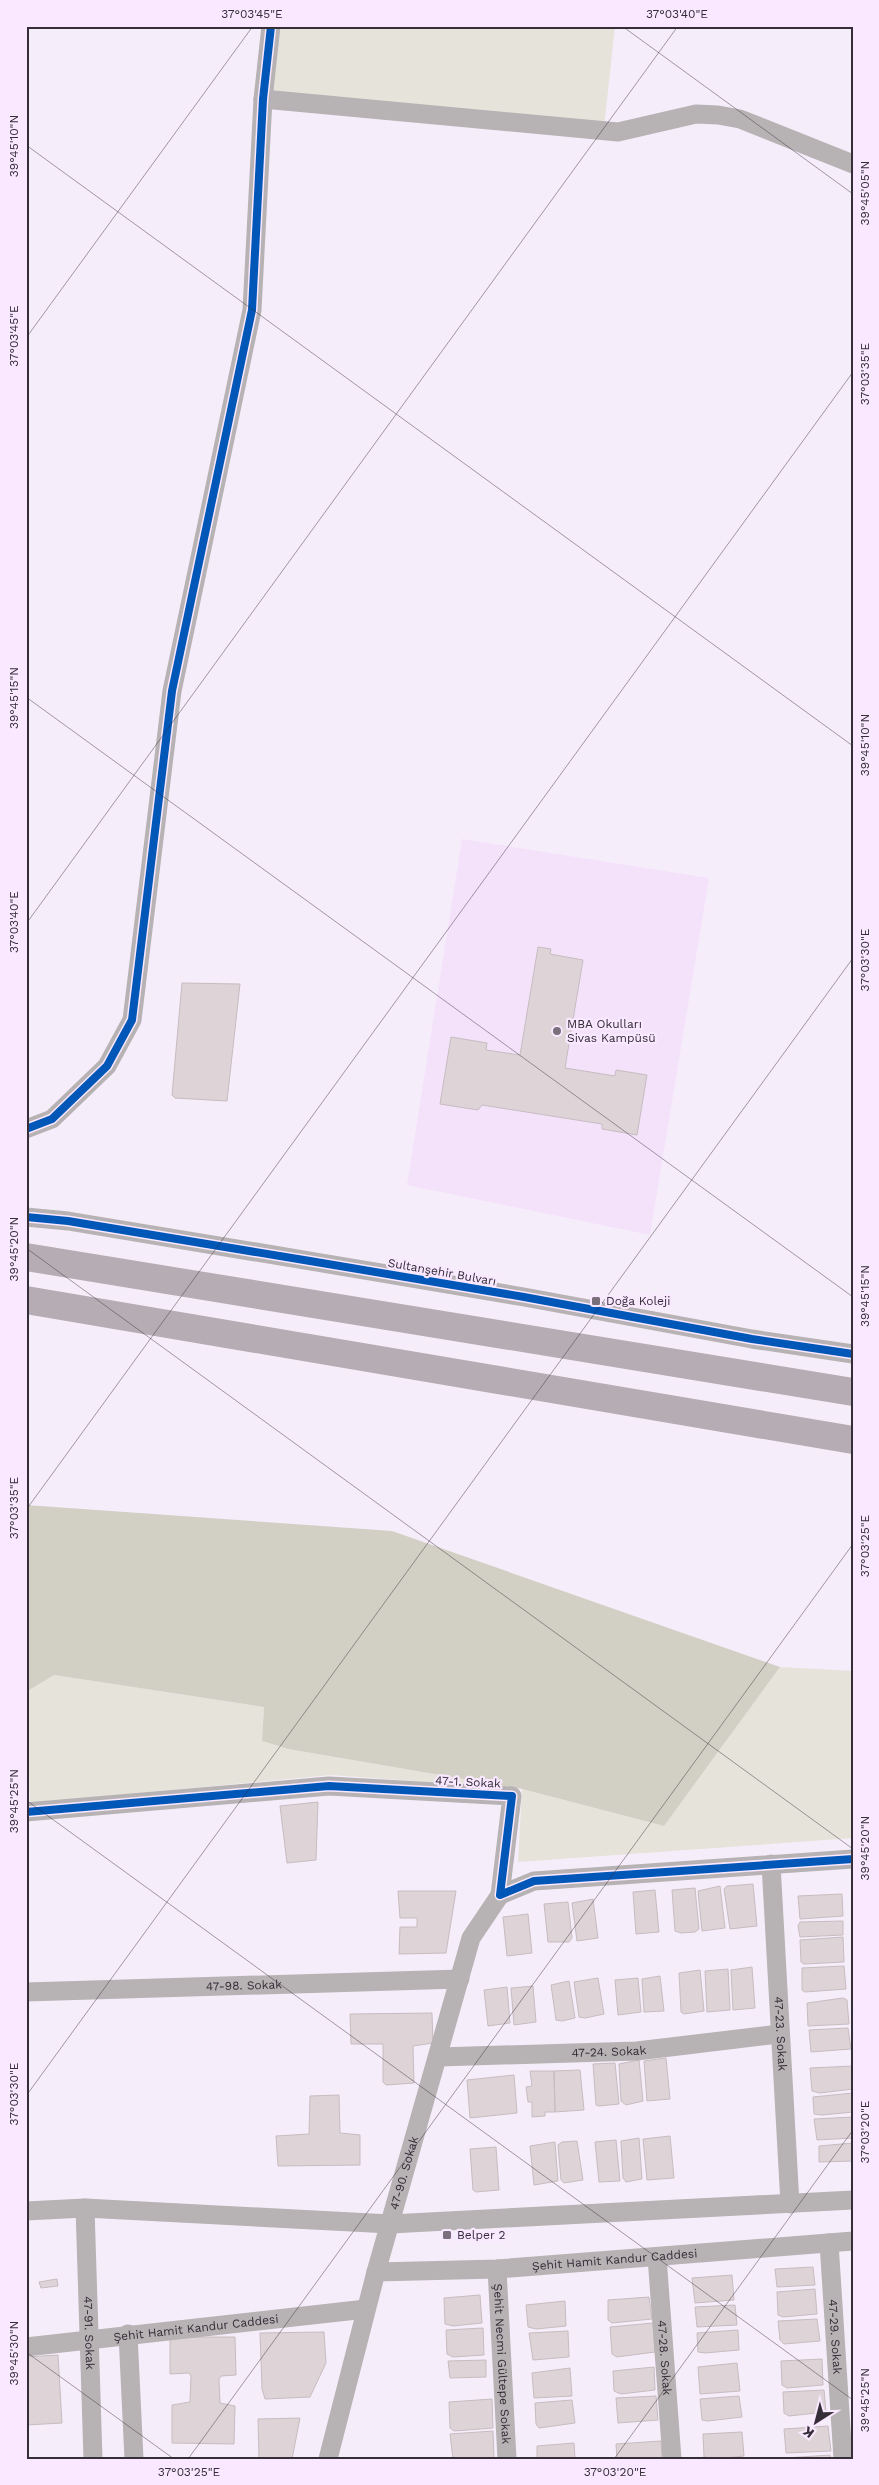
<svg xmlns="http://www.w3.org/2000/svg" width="879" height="2485" font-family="'Work Sans',sans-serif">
	<rect width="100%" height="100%" fill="#f6edfa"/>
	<path fill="#f4e2fb" d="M462,839L709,878L650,1235L407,1185Z"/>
	<path fill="#e6e3da" d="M275,26H615L604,128L268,90Z
		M780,1667L853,1671V1838L518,1862L522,1789L331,1775L30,1803L26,1692L54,1675L264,1707L262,1741L288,1749L522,1789L664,1826Z"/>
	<path fill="#d2d0c4" d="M26,1505L392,1531L780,1667L664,1826L522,1789L288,1749L262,1741L264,1707L54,1675L26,1692Z"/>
	<path fill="#ded3d7" stroke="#c7bcc0" d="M538,947L551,949L550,954L583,960L565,1068L615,1076L616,1070L647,1075L637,1135L602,1129V1124L482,1105L478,1110L440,1104L451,1037L487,1043L486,1050L520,1055Z
		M182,983L240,984L227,1101L175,1098L172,1095Z
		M318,1802L316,1860L287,1863L280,1806Z
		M753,1884L757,1926L730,1929L724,1889L727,1886Z
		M720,1886L725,1928L702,1931L698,1891Z
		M695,1888L699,1929L695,1932L681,1933L675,1931L672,1890Z
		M655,1890L659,1932L636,1934L633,1892Z
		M398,1891H456L446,1953L399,1954L400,1927H417V1918H400Z
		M842,1894L843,1916L800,1919L798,1896Z
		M593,1899L598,1938L577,1941L572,1903Z
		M568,1902L572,1938L569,1942H548L544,1904Z
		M528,1914L532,1953L507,1956L503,1917Z
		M843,1921V1935L800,1937L798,1926L800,1922Z
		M843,1937L844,1962L804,1964L801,1962L800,1940Z
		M844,1966L846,1989L805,1992L802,1990V1968Z
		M752,1967L755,2008L733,2010L731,1970Z
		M728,1969L730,2010L707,2012L705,1971Z
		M700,1970L704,2011L684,2014L681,2012L679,1973Z
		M660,1976L664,2011L644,2012L642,1979Z
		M598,1978L604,2014L585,2018L579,2017L574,1982Z
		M638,1978L641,2012L618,2015L615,1980Z
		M569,1981L575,2018L562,2021L556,2020L551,1985Z
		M533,1986L536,2022L514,2025L511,1988Z
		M507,1987L510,2023L488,2026L484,1990Z
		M843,1998L847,2000L849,2024L808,2026L807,2003Z
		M432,2013L433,2043L413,2046L414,2083L386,2085L383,2082V2044H351L350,2014Z
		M848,2028L851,2049L811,2052L809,2030Z
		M666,2058L670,2099L647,2101L644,2061Z
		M639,2060L643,2101L626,2105L621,2101L619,2064Z
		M615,2063L619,2104L599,2106L596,2105L593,2064Z
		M853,2066V2089L820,2093L812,2091L810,2068Z
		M580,2070L584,2110L555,2112L554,2071Z
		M530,2071H554L555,2112H545V2116L532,2117V2102H528L526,2087L532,2086Z
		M514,2075L517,2113L470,2118L467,2080Z
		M853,2093V2112L822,2115L814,2114L813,2097Z
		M339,2095L340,2133L360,2135V2165L278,2166L276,2136L309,2134L310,2096Z
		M853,2117V2138L817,2140L814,2119Z
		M670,2136L674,2178L647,2180L643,2139Z
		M639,2138L642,2179L626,2182L623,2178L621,2141Z
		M616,2140L620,2181L599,2182L595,2142Z
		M577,2141L583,2180L564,2183L561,2180L558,2145L562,2142Z
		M555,2142L558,2181L534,2185L530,2146Z
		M853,2143V2161L819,2162V2146Z
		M496,2147L499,2190L476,2192L473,2190L470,2149Z
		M813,2267L815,2285L777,2287L775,2269Z
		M732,2275L734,2300L695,2303L692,2278Z
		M57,2279L58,2286L41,2288L39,2282Z
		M815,2289L817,2314L783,2317L778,2315L777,2292Z
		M480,2295L482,2323L453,2326L445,2324L444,2298Z
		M649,2297L652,2319L612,2323L608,2320V2300Z
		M565,2301L566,2326L536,2329L528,2327L526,2305Z
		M735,2305L737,2325L697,2327L695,2307Z
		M817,2319L820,2341L784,2344L780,2340L778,2321Z
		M653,2323L655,2352L617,2357L612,2354L610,2327Z
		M483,2328L484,2355L453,2357L447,2354L446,2330Z
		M738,2330L739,2350L705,2353L698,2352L697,2333Z
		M568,2331L569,2357L533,2360L529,2333Z
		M324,2332L326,2363L310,2397L265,2399L262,2389L260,2333Z
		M170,2337H235L236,2375L221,2376L219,2379L220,2403L235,2406L234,2444L172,2443V2405L190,2402L191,2376L189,2373L170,2374Z
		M58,2355L62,2423L26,2425V2357Z
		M822,2359L823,2385L787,2388L782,2385L781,2361Z
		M486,2360V2377L450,2378L448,2361Z
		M737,2363L740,2391L700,2394L698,2367Z
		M654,2367L655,2390L621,2394L614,2391L613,2371Z
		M570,2368L572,2396L534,2398L532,2373Z
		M824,2390L826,2412L789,2416L784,2413L783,2392Z
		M656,2396L658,2420L618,2423L616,2398Z
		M739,2396L742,2417L708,2421L702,2420L700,2399Z
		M492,2399L493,2428L454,2431L450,2428L449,2402Z
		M572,2400L575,2423L539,2428L536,2424L535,2403Z
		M300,2418L292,2459H259L258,2419Z
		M828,2426L831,2451L786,2453L784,2429Z
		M493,2431L494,2459H453L450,2434Z
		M742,2432L744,2456L717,2459L704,2457L703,2434Z
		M661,2441L662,2459H617L616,2444Z
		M574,2443L575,2459H537V2446Z
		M830,2455L831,2459H785V2458Z"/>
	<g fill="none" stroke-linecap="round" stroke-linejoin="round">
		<g stroke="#b7b2b4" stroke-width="19">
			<path d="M263,99L618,132L696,114L718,115L740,119L853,164"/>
			<path d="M26,1129L52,1119L107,1066L132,1020L172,691L252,310L263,99L271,26"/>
			<path d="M26,1217L68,1221L310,1261L524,1297L752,1339L853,1354"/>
			<path d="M26,1812L329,1786L512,1796L500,1895L534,1881L853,1859"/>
			<path id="s1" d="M771,1864L790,2204"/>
			<path id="s2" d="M26,1992L460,1979"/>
			<path id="s3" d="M439,2057L637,2051L779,2034"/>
			<path id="s4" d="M85,2208L93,2459"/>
			<path d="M26,2211L85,2208L390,2224L853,2200"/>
			<path id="s5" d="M829,2243L843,2459"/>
			<path id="s6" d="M657,2257L672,2459"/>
			<path id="s7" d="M497,2269L507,2459"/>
			<path id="s8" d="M376,2272L497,2269L853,2241"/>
			<path d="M128,2334L134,2459"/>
			<path id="s9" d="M26,2347L366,2309"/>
			<path id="s10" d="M328,2459L376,2272L471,1938L500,1895"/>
		</g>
		<path stroke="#b6adb4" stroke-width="28" d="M26,1257L853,1392
			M26,1300L853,1440"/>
		<defs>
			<path id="cycleway" d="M26,1129L52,1119L107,1066L132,1020L172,691L252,310L263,99L271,26
				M26,1217L68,1221L310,1261L524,1297L752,1339L853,1354
				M26,1812L329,1786L512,1796L500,1895L534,1881L853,1859"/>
		</defs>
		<use href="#cycleway" stroke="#f9e8ff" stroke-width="11"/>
		<use href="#cycleway" stroke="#0057b8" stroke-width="8"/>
	</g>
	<path fill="none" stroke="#352d38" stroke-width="1" stroke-opacity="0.45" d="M622,26L853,194M26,145L853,746M26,338L253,26M26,697L853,1297M26,924L678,26M26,1248L853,1849M26,1510L853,372M26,1800L853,2400M26,2096L853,958M26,2352L174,2459M188,2459L853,1544M614,2459L853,2130"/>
	<g fill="#79707c" stroke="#f9e8ff" stroke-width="2">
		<circle cx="557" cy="1031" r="5"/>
		<rect x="591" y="1296" width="10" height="10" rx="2.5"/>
		<rect x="442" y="2230" width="10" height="10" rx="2.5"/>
	</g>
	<g text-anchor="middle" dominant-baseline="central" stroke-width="4.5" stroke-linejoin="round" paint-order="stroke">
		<g font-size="12" fill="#352d38" stroke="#f9e8ff" text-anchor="start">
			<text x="567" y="1024">MBA Okulları<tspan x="567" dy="14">Sivas Kampüsü</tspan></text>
			<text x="606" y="1301">Doğa Koleji</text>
			<text x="457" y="2235">Belper 2</text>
		</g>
		<g font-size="12" fill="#352d38" stroke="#f9e8ff">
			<text transform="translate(442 1272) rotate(10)">Sultanşehir Bulvarı</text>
			<text transform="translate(468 1782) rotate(3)">47-1. Sokak</text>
			<text stroke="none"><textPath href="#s2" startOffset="218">47-98. Sokak</textPath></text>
			<text stroke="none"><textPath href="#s1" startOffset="170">47-23. Sokak</textPath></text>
			<text stroke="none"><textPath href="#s3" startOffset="170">47-24. Sokak</textPath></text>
			<text stroke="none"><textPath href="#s10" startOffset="296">47-90. Sokak</textPath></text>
			<text stroke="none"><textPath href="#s8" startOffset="239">Şehit Hamit Kandur Caddesi</textPath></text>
			<text stroke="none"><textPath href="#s9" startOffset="171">Şehit Hamit Kandur Caddesi</textPath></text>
			<text stroke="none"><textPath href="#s4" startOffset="125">47-91. Sokak</textPath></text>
			<text stroke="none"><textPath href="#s5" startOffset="94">47-29. Sokak</textPath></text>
			<text stroke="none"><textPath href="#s6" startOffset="101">47-28. Sokak</textPath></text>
			<text stroke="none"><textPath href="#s7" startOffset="95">Şehit Necmi Gültepe Sokak</textPath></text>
		</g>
	</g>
	<rect width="879" height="2485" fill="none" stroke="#f9e8ff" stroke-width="55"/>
	<g transform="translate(816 2422) rotate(216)" stroke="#f9e8ff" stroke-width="4" paint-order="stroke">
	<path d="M0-4L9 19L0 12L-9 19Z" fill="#352d38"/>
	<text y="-8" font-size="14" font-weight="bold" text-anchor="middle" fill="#352d38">K</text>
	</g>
	<rect x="28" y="28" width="824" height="2430" fill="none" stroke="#352d38" stroke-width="2"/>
	<g font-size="12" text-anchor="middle" fill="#352d38">
		<text x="252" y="18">37°03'45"E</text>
		<text x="677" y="18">37°03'40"E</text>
		<text transform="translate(14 146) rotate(-90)" y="4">39°45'10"N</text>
		<text transform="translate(865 193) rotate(-90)" y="4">39°45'05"N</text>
		<text transform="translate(14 336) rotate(-90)" y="4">37°03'45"E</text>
		<text transform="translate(865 374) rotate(-90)" y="4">37°03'35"E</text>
		<text transform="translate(14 698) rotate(-90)" y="4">39°45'15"N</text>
		<text transform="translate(865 745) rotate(-90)" y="4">39°45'10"N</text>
		<text transform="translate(14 922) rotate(-90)" y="4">37°03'40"E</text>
		<text transform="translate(865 960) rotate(-90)" y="4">37°03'30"E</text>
		<text transform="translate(14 1249) rotate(-90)" y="4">39°45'20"N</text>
		<text transform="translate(865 1296) rotate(-90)" y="4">39°45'15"N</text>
		<text transform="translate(14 1508) rotate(-90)" y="4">37°03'35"E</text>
		<text transform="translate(865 1546) rotate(-90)" y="4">37°03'25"E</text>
		<text transform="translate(14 1801) rotate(-90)" y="4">39°45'25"N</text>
		<text transform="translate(865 1848) rotate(-90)" y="4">39°45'20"N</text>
		<text transform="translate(14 2094) rotate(-90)" y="4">37°03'30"E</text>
		<text transform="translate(865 2132) rotate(-90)" y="4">37°03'20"E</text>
		<text transform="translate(14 2353) rotate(-90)" y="4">39°45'30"N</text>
		<text transform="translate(865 2400) rotate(-90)" y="4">39°45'25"N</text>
		<text x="189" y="2476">37°03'25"E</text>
		<text x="615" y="2476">37°03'20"E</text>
	</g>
</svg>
